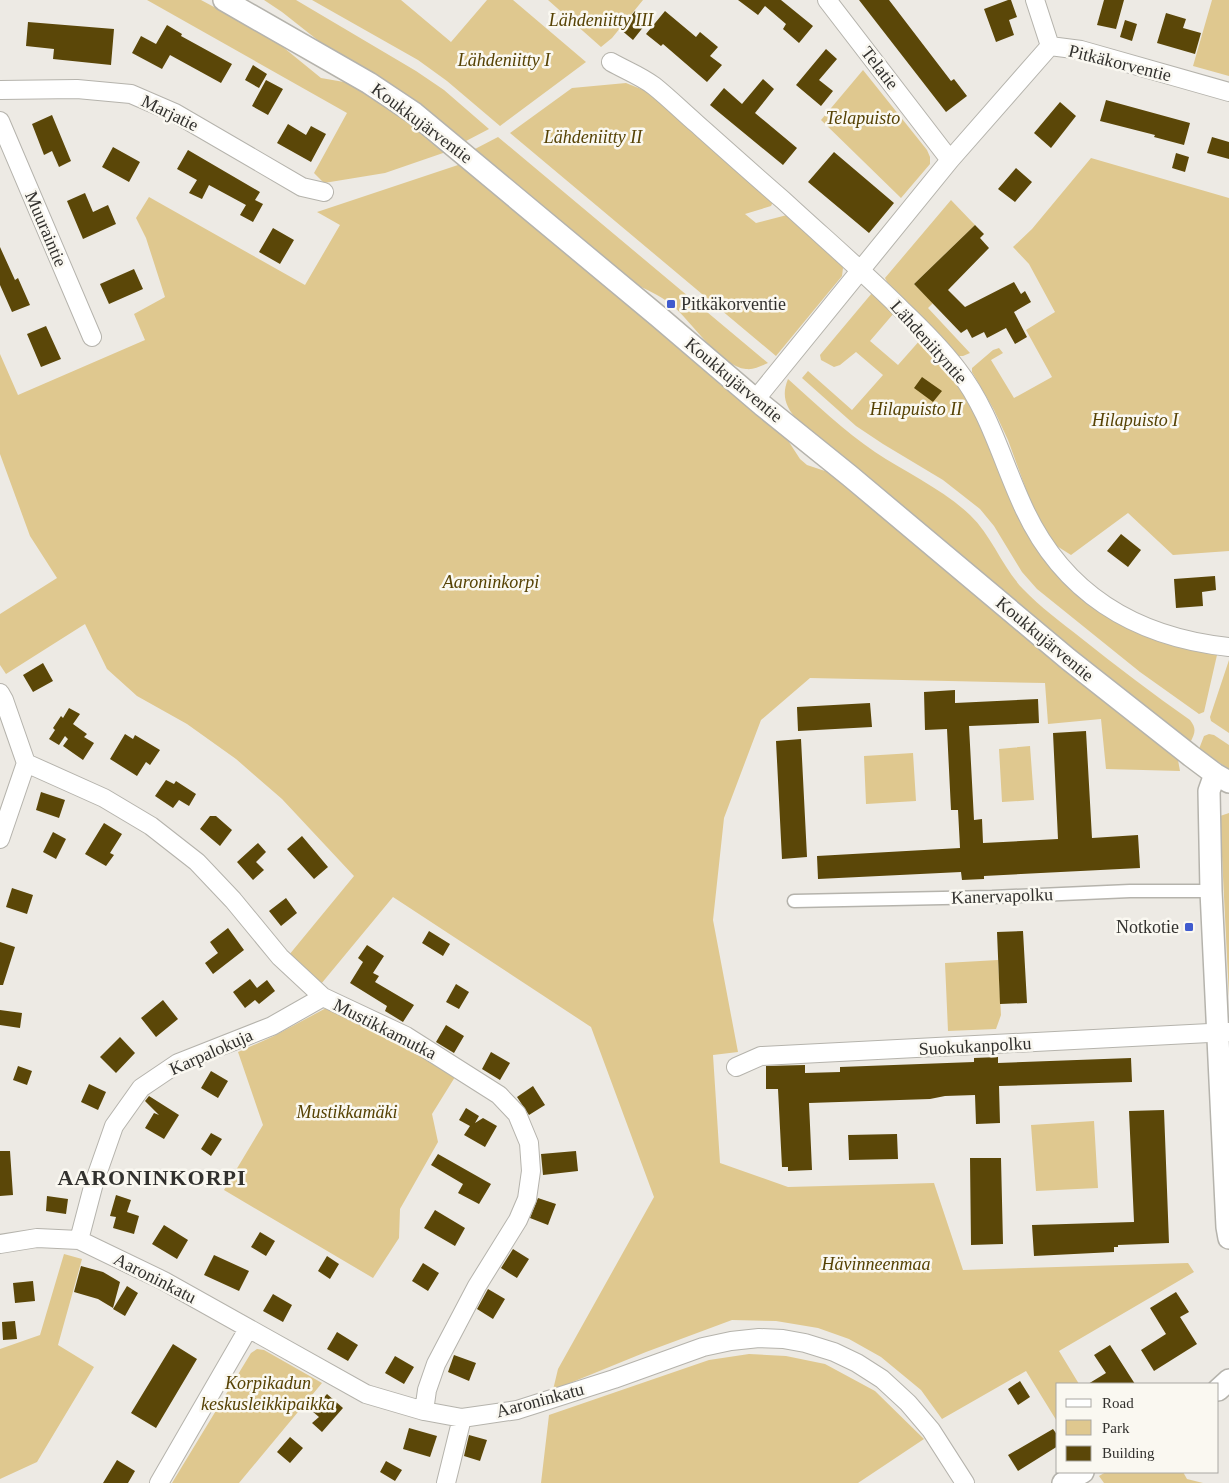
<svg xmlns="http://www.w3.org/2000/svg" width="1229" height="1483" font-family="Georgia,serif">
	<rect width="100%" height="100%" fill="#edeae4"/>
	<path fill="#dfc88f" d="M147,0H201L255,29L278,43L321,78L344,82L362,88L407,120L446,152L385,173L324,183L314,173L347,113Z
		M264,0H296L416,71L444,90L489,129L466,141L427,111L334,53L282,12Z
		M312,0H401L451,42L487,0H513L586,62L500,126L447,81L418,60Z
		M548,0H643L612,38L601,47Z
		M1212,0H1229V76L1193,66Z
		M863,70L927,150L930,157V164L901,198L821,120Z
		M626,83L646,91L773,202L771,206L745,214L756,223L787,215L840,261L843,268L842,276L776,356L510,133L572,88Z
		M498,137L768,363C761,366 754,370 746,369C721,367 692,322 672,305C660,295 645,289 631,282L475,149Z
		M1091,158L1229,198V551L1173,555L1128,513L1071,555L1052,543L1035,514L1008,440L994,410L972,372V368L993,350L999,348L1003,353L991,360L1014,398L1052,377L1026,330L1055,312L1029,264L1013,247L1032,229Z
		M461,164L775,427L789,442L800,459L807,465L834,474L1178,760L1180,771L1106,769L1101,719L1048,724L1045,683L810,678L761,720L724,818L713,920L738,1052L713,1055L720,1163L788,1187L934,1183L963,1270L1188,1263L1194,1272L1059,1351L1079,1384H1058V1423L1026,1371L942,1419L921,1390L881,1357L849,1339L818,1328L776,1321L732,1320L646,1352L553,1390L558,1369L654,1197L591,1027L393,897L321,984L289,955L354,876L282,799L236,759L187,724L137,696L107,669L85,624L6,674L0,665V614L57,578L30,536L0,454V354L18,395L145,340L134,314L165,297L146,238L136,218L149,197L305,285L340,225L317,212Z
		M951,200L975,225L914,284L933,303L928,308L970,353L963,356H959L941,336L887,282L885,278Z
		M872,293L894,313L870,341L898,365L921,339L942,364L970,403L986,433L1014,507L1028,535L1053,570L1079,593L1212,651L1217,655L1204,712L1199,714L1140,672L1037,589L1022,572L994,526L980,509L943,480L883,444L856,426L802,378L808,371L852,410L883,375L856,352L840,365L834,367L821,360L820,355Z
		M788,379C816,404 844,431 875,452C905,472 944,490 970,515C992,536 1002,567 1023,589C1040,607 1061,622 1081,638C1116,666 1153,694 1190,720C1197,729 1195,733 1190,743L1085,661L797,420C786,407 781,396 788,379Z
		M1229,660V733L1211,721L1210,717Z
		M1209,734L1214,735L1229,745V769L1199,749L1204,736Z
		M1030,746L1034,800L1002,802L999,749Z
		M913,753L916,801L866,804L864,756Z
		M1229,813V997L1220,816Z
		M998,960L1001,1015L996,1029L948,1031L945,963Z
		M328,1007L408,1047L455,1077L432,1114L438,1142L400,1209L399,1238L373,1278L224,1190L263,1125L238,1052L274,1036Z
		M1094,1121L1098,1188L1036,1191L1031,1125Z
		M64,1254L82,1259L58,1345L94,1367L37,1462L0,1479V1349L40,1335Z
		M257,1349L264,1350L322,1383L239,1483H172L251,1353Z
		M749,1354L786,1356L825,1364L875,1391L924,1439L858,1483H541L549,1415L709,1360Z
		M1106,1472H1183L1187,1479L1203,1483H1104L1099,1476Z"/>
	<path fill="#5b4708" d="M738,0H781L813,26L799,43L783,29L786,24L765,6L758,15Z
		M859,0H889L951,81L954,79L967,96L946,112Z
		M1008,0H1011L1017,17L1009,20L1014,35L996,42L984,9Z
		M1104,0H1124L1116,29L1097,25Z
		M635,11L648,21L633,40L620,29Z
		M665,11L696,37L700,32L718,47L710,56L722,65L707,82L663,44L661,46L646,34Z
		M1166,13L1186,19L1183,28L1201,33L1195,54L1157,43Z
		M1125,20L1137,24L1132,41L1120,37Z
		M28,22L114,29L111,65L53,59L54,49L26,46Z
		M167,25L182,34L181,36L232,64L221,83L170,55L162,69L132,53L141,36L156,44Z
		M826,49L837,59L819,80L833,91L821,106L796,85Z
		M253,65L267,74L259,88L245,80Z
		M763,79L774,89L755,113L797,148L783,165L710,105L724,88L742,104Z
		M266,80L283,89L268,115L252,106Z
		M1106,100L1190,123L1184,145L1154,137L1155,135L1100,121Z
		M1060,102L1076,116L1051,148L1034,133Z
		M52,115L71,161L59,167L52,151L44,155L32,124Z
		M288,124L306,135L311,126L326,134L311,162L277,143Z
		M1212,137L1229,142V159L1207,153Z
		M113,147L140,162L129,182L102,167Z
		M188,150L260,192L255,200L263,204L253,222L240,215L246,205L209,185L202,199L189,193L197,180L177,169Z
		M834,152L894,203L869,233L808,182Z
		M1176,153L1189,157L1185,172L1172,168Z
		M1016,168L1032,182L1015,202L998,189Z
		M85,193L93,212L108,205L116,224L83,239L67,201Z
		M975,225L984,234L980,238L989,248L948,290L965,307L1014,282L1021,294L1025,291L1031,302L1014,312L1027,337L1015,344L1006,328L987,338L984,332L972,338L967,329L961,333L914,284Z
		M273,228L294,240L280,264L259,252Z
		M0,247L15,280L18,278L30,305L12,312L0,285Z
		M134,269L143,289L109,304L100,284Z
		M46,326L61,359L41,367L27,334Z
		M922,377L942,391L933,402L914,388Z
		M1121,534L1141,550L1128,567L1107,551Z
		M1215,576L1216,590L1202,592L1203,606L1176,608L1174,579Z
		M43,663L53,681L33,692L23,675Z
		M955,690V703L1038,699L1039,723L969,726L974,820L982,819L983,843L1058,839L1053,733L1086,731L1092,838L1138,835L1140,868L984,876V879L962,880L961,872L818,879L817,856L960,848L958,810H951L947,729L925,730L924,692Z
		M870,703L872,727L798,731L797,707Z
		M69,708L80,714L73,724L87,734L84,737L94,743L83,760L63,746L68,739L65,736L59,745L49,739L55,730L53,728L61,716L63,718Z
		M125,734L133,739L135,735L160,750L150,765L146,762L137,776L110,759Z
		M801,739L807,857L782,859L776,741Z
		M166,780L174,784L176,781L196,794L189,806L179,800L173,808L155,796Z
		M41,792L65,800L59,818L36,810Z
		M210,816H216L232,830L220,846L200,829Z
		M104,823L122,834L110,853L114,855L106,866L85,854Z
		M53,832L66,839L56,859L43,852Z
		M302,836L328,867L314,879L287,849Z
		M258,843L266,852L256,862L264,870L253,880L237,862Z
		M12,888L33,895L27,914L6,907Z
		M286,898L297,913L281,926L269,911Z
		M228,928L244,950L213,974L205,963L218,953L210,942Z
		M429,931L450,944L443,956L422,943Z
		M1023,931L1027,1003L1000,1004L997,932Z
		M0,942L15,947L3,985H0Z
		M367,945L384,956L373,973L379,976L375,982L414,1005L403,1022L385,1011L387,1006L350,983L363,962L358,958Z
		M250,979L257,988L267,980L275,991L259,1004L255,1000L245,1008L233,992Z
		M456,984L469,992L459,1009L446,1002Z
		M163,1000L178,1019L156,1037L141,1018Z
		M0,1010L22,1013L20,1028L0,1025Z
		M446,1025L464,1036L454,1053L436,1042Z
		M120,1037L135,1053L116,1073L100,1057Z
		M491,1052L510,1063L500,1080L482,1069Z
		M998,1057V1063L1131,1058L1132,1082L999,1086L1000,1123L976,1124L975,1095L945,1096L930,1099L809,1103L812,1170L788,1171V1167H782L778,1089H766V1066L805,1065V1073L840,1072V1067L974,1062V1058Z
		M18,1066L32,1071L27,1085L13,1080Z
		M211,1071L228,1081L218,1098L201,1088Z
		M89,1084L106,1092L98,1110L81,1102Z
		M533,1086L545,1105L529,1115L517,1097Z
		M149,1096L179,1115L164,1139L145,1128L154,1113L159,1115L145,1101Z
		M466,1108L479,1116L475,1123L483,1118L497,1126L485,1147L464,1135L470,1126L459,1120Z
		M1164,1110L1169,1243L1118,1245V1247H1114V1252L1034,1256L1032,1225L1134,1222L1129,1111Z
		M211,1133L222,1139L211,1156L201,1149Z
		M897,1134L898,1159L849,1160L848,1135Z
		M0,1151H10L13,1195L0,1196Z
		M576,1151L578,1171L543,1175L541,1154Z
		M438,1154L491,1184L479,1204L458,1193L463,1184L431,1165Z
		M970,1158H1001L1003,1244L971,1245Z
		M116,1195L131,1200L127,1212L139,1216L134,1234L113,1228L116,1217L110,1216Z
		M47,1196L68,1199L66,1214L46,1211Z
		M538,1198L556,1204L548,1225L530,1218Z
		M435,1210L465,1228L455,1246L424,1228Z
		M164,1225L188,1240L177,1259L152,1244Z
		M260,1232L275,1241L266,1256L251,1247Z
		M513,1249L529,1259L517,1278L501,1268Z
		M214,1255L249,1271L239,1291L204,1275Z
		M327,1256L339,1264L330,1279L318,1271Z
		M423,1263L439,1273L428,1291L412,1281Z
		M81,1266L103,1272L120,1282L113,1308L98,1299L74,1292Z
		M33,1281L35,1301L15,1303L13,1283Z
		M127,1286L138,1293L125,1316L113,1309Z
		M488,1289L505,1299L493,1319L477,1309Z
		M1176,1292L1189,1312L1180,1317L1197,1344L1154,1371L1141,1350L1166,1334L1150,1308Z
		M273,1294L292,1305L283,1322L263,1311Z
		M15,1321L17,1339L3,1340L2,1322Z
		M337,1332L358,1345L348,1361L327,1349Z
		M173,1344L197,1359L156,1428L131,1413Z
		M1110,1345L1135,1384H1088L1106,1373L1094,1355Z
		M454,1355L476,1363L469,1381L448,1372Z
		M395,1356L414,1367L404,1384L385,1373Z
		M1020,1381L1030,1397L1018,1405L1008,1389Z
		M327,1394L343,1408L322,1432L312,1423L319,1417L312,1411Z
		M409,1428L437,1436L430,1457L403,1449Z
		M1053,1429L1058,1436V1446L1018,1471L1008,1455Z
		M469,1435L487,1440L480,1461L464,1456Z
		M290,1437L303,1448L290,1463L277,1452Z
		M117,1460L135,1471L128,1483H103Z
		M386,1461L402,1470L395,1481L380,1472Z"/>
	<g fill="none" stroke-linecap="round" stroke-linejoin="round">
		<defs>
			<path id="pedestrian" d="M794,901L992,897L1130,891H1211"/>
			<path id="minor" d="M827,0L950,160
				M1035,0L1050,46
				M611,62C625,70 641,76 654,86C669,98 682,111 697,124C725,149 754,175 783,200C823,237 864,272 903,311C922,329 941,348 957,369C989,410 1001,458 1022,504C1061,592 1134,637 1229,647
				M0,90L77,89L131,94L175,113L302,187L324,192
				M0,121L92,337
				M755,400L950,160L1050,46L1081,50L1229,92
				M0,693L4,700L26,763L0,839
				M26,763L104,798L151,826L197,862L233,900L280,957L323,997L406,1036L499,1095L517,1114L529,1143L531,1171L527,1199L518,1220L477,1286L436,1364L427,1390L424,1411
				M736,1067L761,1056L1229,1032
				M79,1240L94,1183L114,1126L141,1088L178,1063L272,1026L323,997
				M0,1244L37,1238L79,1240L164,1281L366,1394L424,1411L462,1418L517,1410L614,1379L703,1347L731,1341L759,1338L783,1339L805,1343L834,1352L857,1363L882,1379L908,1403L931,1430L965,1483
				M159,1483L248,1329
				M446,1483L462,1418"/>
			<path id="tertiary" d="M224,0L369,83L414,113L659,317L762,405L850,476L1068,659L1191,756L1215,774L1229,782
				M1215,774L1209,791L1211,891L1227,1227L1229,1238
				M1218,1390L1229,1380
				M1063,1483L1083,1472"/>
		</defs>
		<use href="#pedestrian" stroke="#b5b3ac" stroke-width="15"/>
		<use href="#minor" stroke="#b5b3ac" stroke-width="20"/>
		<use href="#tertiary" stroke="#b5b3ac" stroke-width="24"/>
		<use href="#pedestrian" stroke="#fff" stroke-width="12"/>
		<use href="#minor" stroke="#fff" stroke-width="18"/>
		<use href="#tertiary" stroke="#fff" stroke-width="21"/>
	</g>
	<g fill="#405bce" stroke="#faf8f1" stroke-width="2">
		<rect x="666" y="299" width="10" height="10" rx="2.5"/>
		<rect x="1184" y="922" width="10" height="10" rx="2.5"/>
	</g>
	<g text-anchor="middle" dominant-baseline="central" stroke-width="5" stroke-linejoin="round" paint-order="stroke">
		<g font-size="18" font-style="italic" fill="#564204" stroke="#faf8f1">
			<text x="601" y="20">Lähdeniitty III</text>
			<text x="504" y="60">Lähdeniitty I</text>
			<text x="863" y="118">Telapuisto</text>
			<text x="593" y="137">Lähdeniitty II</text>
			<text x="916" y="409">Hilapuisto II</text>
			<text x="1135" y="420">Hilapuisto I</text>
			<text x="491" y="582">Aaroninkorpi</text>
			<text x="347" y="1112">Mustikkamäki</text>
			<text x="876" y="1264">Hävinneenmaa</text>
			<text x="268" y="1383">Korpikadun<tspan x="268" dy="21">keskusleikkipaikka</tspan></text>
		</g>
		<g font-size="18" fill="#32312e" stroke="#faf8f1">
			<text transform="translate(1120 63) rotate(14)">Pitkäkorventie</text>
			<text transform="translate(880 68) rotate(52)">Telatie</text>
			<text transform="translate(170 113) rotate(26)">Marjatie</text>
			<text transform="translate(422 123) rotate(37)">Koukkujärventie</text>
			<text transform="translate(46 229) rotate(67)">Muuraintie</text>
			<text transform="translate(929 342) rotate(48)">Lähdeniityntie</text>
			<text transform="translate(734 380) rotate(40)">Koukkujärventie</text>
			<text transform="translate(1045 639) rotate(40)">Koukkujärventie</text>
			<text transform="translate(1002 896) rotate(-2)">Kanervapolku</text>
			<text transform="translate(385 1029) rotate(27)">Mustikkamutka</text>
			<text transform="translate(975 1046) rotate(-3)">Suokukanpolku</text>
			<text transform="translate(211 1052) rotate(-24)">Karpalokuja</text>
			<text transform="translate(155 1278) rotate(27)">Aaroninkatu</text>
			<text transform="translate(540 1400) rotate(-15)">Aaroninkatu</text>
		</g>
		<g font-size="18" fill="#32312e" stroke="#faf8f1" text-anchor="start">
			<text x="681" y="304">Pitkäkorventie</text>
			<text x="1179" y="927" text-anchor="end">Notkotie</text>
		</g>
		<g font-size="22" font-weight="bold" letter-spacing="1" fill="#32312e" stroke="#faf8f1">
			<text x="152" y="1177">AARONINKORPI</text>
		</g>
	</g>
	<rect x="1056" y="1383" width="162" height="90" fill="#faf8f1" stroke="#aaa8a3"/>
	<rect x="1066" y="1399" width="25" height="8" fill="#ffffff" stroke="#aaa8a3"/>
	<text x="1102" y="1408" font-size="15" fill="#32312e">Road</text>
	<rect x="1066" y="1420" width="25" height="15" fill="#dfc88f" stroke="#aaa8a3"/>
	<text x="1102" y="1433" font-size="15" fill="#32312e">Park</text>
	<rect x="1066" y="1446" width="25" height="15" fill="#5b4708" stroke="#aaa8a3"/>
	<text x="1102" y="1458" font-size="15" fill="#32312e">Building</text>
</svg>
